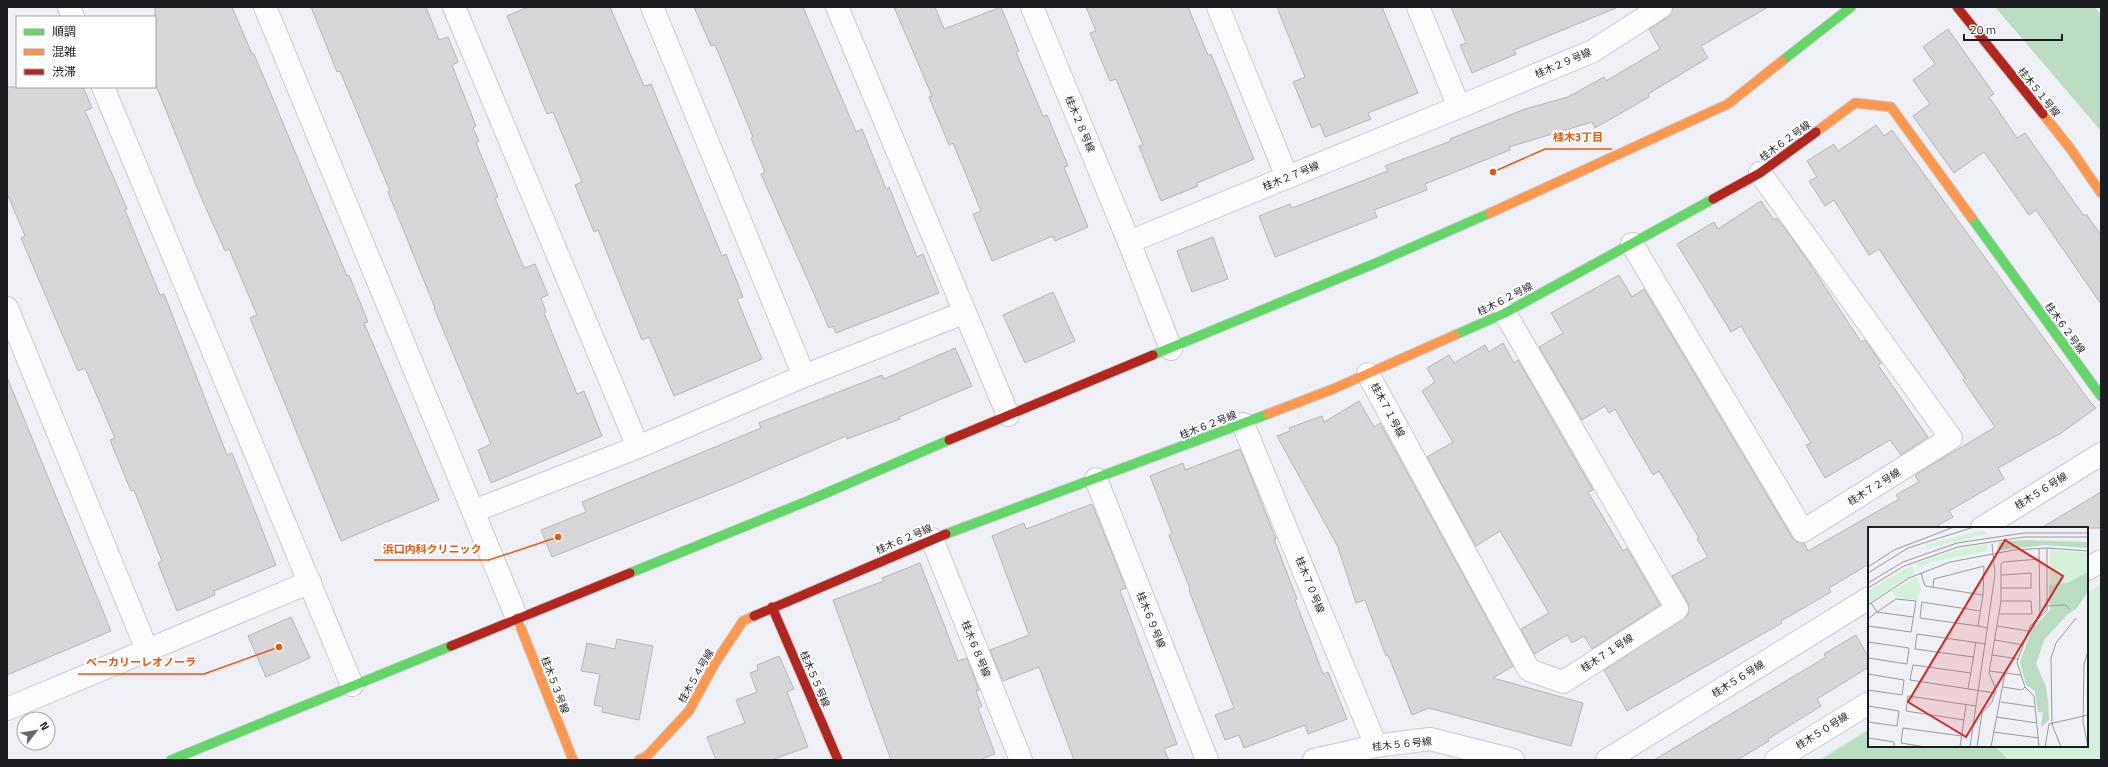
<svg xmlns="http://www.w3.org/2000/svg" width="2108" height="767" font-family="'Titillium Web','Noto Sans JP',sans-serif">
	<rect width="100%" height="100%" fill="#eff0f5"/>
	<path fill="#d3f0da" d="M2101,584V760H1817L1869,728V746H2087V593Z"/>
	<path fill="#b9dcc2" d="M1995,7H2095L2101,15V131Z
		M1869,730V746H1995L2008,760H1821Z"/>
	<path fill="#d7d7da" stroke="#b6b6b9" d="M155,7H232L252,54H254L347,276L349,275L368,322L364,323L439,500L341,541L250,318L257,315L229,249L225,251L201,197L155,83Z
		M311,7H426L439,40L448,37L458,62L452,65L476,126L473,128L479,141L476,143L498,197L495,198L524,268L535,264L548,295L541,298L546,312L544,313L577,394L584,391L602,436L491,483L478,450L491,444L434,308H435L388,192L390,191L340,71L337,72Z
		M528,7H610L644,86L651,84L722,256L726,254L743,297L737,299L762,359L674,396L649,337L642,340L598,230L594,232L575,185L582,182L553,112L547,114L507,16Z
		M694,7H803L856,132L862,129L886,189L889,187L917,257L923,254L939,293L836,333L833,326L829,328L761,174L765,172L751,138L753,137L715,45L711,46Z
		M894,7H935L944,29L1001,7L1019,51L1016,52L1043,116L1047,115L1068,166L1064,167L1088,227L1055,241L1053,236L992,261L973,214L981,211L953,143L949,145L929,97L932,96Z
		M1086,7H1188L1208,55L1211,54L1254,159L1197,183L1198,186L1161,201L1139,146L1143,145L1116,79L1110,81L1090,33L1096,31Z
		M1277,7H1382L1418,93L1368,113L1371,119L1325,137L1320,124L1312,128L1293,82L1305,77Z
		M1451,7H1616V8L1514,50L1516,54L1472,73L1460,45L1466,43Z
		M1673,7H1768L1701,46L1708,58L1648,94L1649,97L1595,128L1592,122L1509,147L1510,150L1425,184L1427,190L1374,210L1377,217L1275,257L1259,216L1290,204L1292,208L1388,171L1385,166L1451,141L1450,139L1525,109L1568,97L1604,77L1606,81L1660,49L1649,29L1668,17Z
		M1948,29L1994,94L1989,97L2017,138L2025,133L2084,216L2086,214L2101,235V304L2036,210L2029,215L1984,152L1954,173L1913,116L1930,104L1913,80L1935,64L1923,47Z
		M7,87H83L92,108L85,111L127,209L125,210L160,295L164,294L227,455L232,453L276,565L214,591L215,595L177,611L158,563L162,561L134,490L131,491L110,440L115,438L85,368L78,371L21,238L25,236L7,193Z
		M1876,125L1884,136L1892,130L2091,403L2096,408L2061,433L1998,468L2004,479L1949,511L1953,517L1934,528H1869V564L1829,588L1831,592L1781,621L1782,623L1627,711L1604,670L1688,615L1689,609L1688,603L1672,576L1708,557L1697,539L1699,538L1659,471L1653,475L1615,409L1609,413L1605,406L1582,420L1539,347L1563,333L1551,313L1619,275L1632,297L1644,289L1792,537L1797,542L1804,543L1808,551L1899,499L1896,495L1919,482L1915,475L1995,427L1963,380L1965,378L1879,249L1869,255L1834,200L1825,206L1809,181L1817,177L1807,161L1834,144L1838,151Z
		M1761,201L1774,220L1776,218L1784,227L1810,264L1861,342L1865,340L1881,363L1878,365L1928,437L1901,455L1890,440L1825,478L1806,445L1811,443L1741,326L1731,332L1677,244L1714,222L1718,229Z
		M1213,237L1228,279L1192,292L1177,251Z
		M1053,292L1075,341L1025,363L1003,315Z
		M1503,343L1514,363L1518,360L1593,490L1588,492L1623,551L1627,548L1660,605L1592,649L1584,636L1572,643L1567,635L1534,654L1521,629L1549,613L1500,531L1476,546L1427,457L1453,442L1422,391L1435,382L1427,368L1449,355L1454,363L1485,345L1489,352Z
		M955,348L972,386L899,417L900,419L847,439L846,436L732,485L552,557L541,530L586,512L582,502L761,428L759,423L882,375L884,379Z
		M7,377L111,631L7,675Z
		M1359,401L1374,427L1380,423L1513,666L1493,678L1583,703L1571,746L1429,708L1412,715L1388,655L1386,656L1365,600L1356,603L1338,547L1277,436L1290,431L1289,428L1322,416L1324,422Z
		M1240,449L1276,539H1274L1297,599L1295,600L1323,674L1328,672L1347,719L1308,734L1305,725L1244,748L1239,735L1225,740L1215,715L1234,708L1189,590L1190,589L1169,535L1172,533L1150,476L1183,463L1185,470Z
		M2101,492V528H2041Z
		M1092,504L1126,588L1120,590L1177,744L1164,749L1169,760H1074L1039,667L1003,681L990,650L1029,635L992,536L1024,523L1026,529Z
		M920,563L958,661L967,658L979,690L976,691L982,706L978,708L995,754L979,760H891L833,600L884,581L882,578Z
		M291,617L310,658L266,677L248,636Z
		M1856,635L1869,658V667L1817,699L1821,706L1768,739L1769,741L1737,760H1654L1826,657L1824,654Z
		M617,639L653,646L639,720L602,712L603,707L594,705L600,674L581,671L587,643L615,649Z
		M779,656L794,689L787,692L808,747L771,760H716L707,737L745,723L736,700L757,692L750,673L758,670L757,665Z"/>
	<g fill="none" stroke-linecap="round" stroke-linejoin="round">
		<defs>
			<path id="street" d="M69,7L73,17
				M265,7L517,618
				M454,7L638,447
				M652,7L804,376
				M837,7L1008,415
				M1032,7L1129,242
				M1218,7L1287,177
				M103,87L352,685
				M1459,107L1593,51L1661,7
				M1632,244L1803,531L1951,438L1760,173
				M7,308L147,650
				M1171,349L1129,242L1459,107L1418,7
				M1368,374L1529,670L1563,682L1677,609L1505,313
				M1243,424L1376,746
				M1096,479L1207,760
				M474,511L638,447L804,376L963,313
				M1982,528L2101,454
				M932,539L1021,760
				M2087,569L2101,561
				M7,709L310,582
				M1314,760L1376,746L1430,739L1513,760
				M1607,760L1869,598
				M1776,760L1869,703"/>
			<path id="fast" d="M1782,61L1851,7
				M1971,217L2101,396
				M1455,335L1505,313L1713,199
				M1153,355L1376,263L1490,213
				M946,534L1268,414
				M630,573L810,500L949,440
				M171,760L451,646"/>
			<path id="slow" d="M2043,114L2070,148L2101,193
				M1816,132L1855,103L1891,107L1971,217
				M1490,213L1728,104L1782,61
				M1268,414L1333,389L1455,335
				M517,618L573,760
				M639,760L647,756L689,711L715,663L743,621L754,616"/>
			<path id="jam" d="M1957,7L2043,114
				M1713,199L1760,173L1816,132
				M949,440L1153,355
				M772,607L838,760
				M754,616L946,534
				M451,646L630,573"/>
		</defs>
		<use href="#street" stroke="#cacbce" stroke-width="24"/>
		<use href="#fast" stroke="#cacbce" stroke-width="11"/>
		<use href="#slow" stroke="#cacbce" stroke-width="11"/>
		<use href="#jam" stroke="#cacbce" stroke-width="11"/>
		<use href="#street" stroke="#fdfdfe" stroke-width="22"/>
		<use href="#fast" stroke="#63d668" stroke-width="9"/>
		<use href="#slow" stroke="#ff974d" stroke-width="9"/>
		<use href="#jam" stroke="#b3261e" stroke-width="9"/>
	</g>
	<g text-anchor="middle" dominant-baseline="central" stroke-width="4" stroke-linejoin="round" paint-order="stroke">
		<g font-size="10" fill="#1c1d20" stroke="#fff">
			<text transform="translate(1563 63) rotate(-23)">桂木２９号線</text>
			<text transform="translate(2039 92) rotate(51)">桂木５１号線</text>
			<text transform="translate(1080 124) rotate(67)">桂木２８号線</text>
			<text transform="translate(1785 141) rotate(-36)">桂木６２号線</text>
			<text transform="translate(1291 176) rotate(-22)">桂木２７号線</text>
			<text transform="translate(1505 299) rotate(-27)">桂木６２号線</text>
			<text transform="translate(2065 328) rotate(54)">桂木６２号線</text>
			<text transform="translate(1388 410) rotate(62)">桂木７１号線</text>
			<text transform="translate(1208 425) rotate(-21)">桂木６２号線</text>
			<text transform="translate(1874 487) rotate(-32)">桂木７２号線</text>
			<text transform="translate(2041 491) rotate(-32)">桂木５６号線</text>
			<text transform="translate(904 539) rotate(-23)">桂木６２号線</text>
			<text transform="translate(1310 585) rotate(68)">桂木７０号線</text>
			<text transform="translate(1151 620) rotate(68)">桂木６９号線</text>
			<text transform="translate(976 649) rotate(68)">桂木６８号線</text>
			<text transform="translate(1607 653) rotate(-33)">桂木７１号線</text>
			<text transform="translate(696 676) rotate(-60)">桂木５４号線</text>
			<text transform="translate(815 679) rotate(67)">桂木５５号線</text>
			<text transform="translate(1738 679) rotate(-32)">桂木５６号線</text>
			<text transform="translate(555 685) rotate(69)">桂木５３号線</text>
			<text transform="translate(1822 731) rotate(-32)">桂木５０号線</text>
			<text transform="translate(1402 744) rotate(-6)">桂木５６号線</text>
		</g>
	</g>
	<g transform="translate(1868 527)">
		<rect width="220" height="220" fill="#eff0f5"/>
		<path d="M115,3L119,7L59,21L58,18ZM119,17L118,24L63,35L50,41L49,36L88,23ZM182,23L220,26V63L198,77H181ZM44,38L47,46L0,76V64ZM49,50L53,62L49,73L28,70L24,64Z" fill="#d3f0da"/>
		<path d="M158,13L220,15V21L178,18L129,23L131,15ZM220,45V65L208,82L200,87L176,113L168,137L178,160L180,173L181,193L173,200L175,185H170L167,164L158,158L152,135L164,102L182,83L181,58L200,56Z" fill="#b9dcc2"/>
		<path fill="none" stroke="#9b9ca0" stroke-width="1" d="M171,21L172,90L162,99L149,135L157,160L166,169L171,220M0,40L26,23L86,0M0,46L40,21L106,0M53,46L57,59L115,68L110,99L120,101M0,56L35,35L89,16L156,6H220M65,60L66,52L116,39L115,68M0,61L36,39L90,20L156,10H220M133,61H163V46L134,48M0,78L41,51L82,35L146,23L179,21L220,24M179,79L198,78L201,82M9,85L45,90M131,87H164L163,74H133M172,90L179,83V21M0,92L9,85L3,76M0,99L43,105L48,74L28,72L9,85M110,99L52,91L54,75L112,84M129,99L160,104M127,113L155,118M0,115L41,121L39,137L0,131M124,128L150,132M105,130L47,122L49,107L118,117M121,144L137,146L123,220M103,146L45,138L42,153L127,166M137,146L153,148M0,147L36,153L34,168L0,163M135,160L154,163L157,160M100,162L108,115M133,175L167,180M0,179L31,184L29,199L0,195M128,190L169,196M96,193L38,184L40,169L108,179M125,205L171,211M0,211L26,215V220M57,220L33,216L35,201L94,209M92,220L98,178M102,220L127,47L124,17M109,220L114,186L124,175L127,166V160L121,146L133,74V37L135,35L171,32M177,220L181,197L220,188M193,220L184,197L183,131L188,116L208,91M220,220L215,195L216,137L220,124"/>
		<path fill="#d62828" fill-opacity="0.15" stroke="#d62828" stroke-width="2" d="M137,13L195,49L98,210L40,175Z"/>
		<rect width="220" height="220" fill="none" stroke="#1c1d20" stroke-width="2"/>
	</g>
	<path fill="none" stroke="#e8590c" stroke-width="1.5" d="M1493 172L1545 149H1612M558 537L489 560H374M279 647L204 674H78"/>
	<g fill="#e8590c" stroke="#fff" stroke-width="1.5">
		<circle cx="1493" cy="172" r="4"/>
		<circle cx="558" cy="537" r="4"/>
		<circle cx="279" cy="647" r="4"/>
	</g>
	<g font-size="11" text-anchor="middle" font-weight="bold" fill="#e8590c" stroke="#fff" stroke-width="4" stroke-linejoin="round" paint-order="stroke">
		<text x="1578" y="141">桂木3丁目</text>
		<text x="432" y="553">浜口内科クリニック</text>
		<text x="141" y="666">ベーカリーレオノーラ</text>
	</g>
	<rect width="2108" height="767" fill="none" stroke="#1c1d20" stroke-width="16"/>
	<rect x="16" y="16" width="140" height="72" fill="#ffffff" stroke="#a4a5a6"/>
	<rect x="24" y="29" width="20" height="6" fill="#63d668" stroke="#a4a5a6"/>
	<text x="52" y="36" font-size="12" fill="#1c1d20">順調</text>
	<rect x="24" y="49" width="20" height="6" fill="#ff974d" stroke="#a4a5a6"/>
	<text x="52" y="56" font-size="12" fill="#1c1d20">混雑</text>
	<rect x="24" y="69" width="20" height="6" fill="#b3261e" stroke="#a4a5a6"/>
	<text x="52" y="76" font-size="12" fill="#1c1d20">渋滞</text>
	<g transform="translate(36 731) rotate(59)"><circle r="19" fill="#ffffff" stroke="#a4a5a6"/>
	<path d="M0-3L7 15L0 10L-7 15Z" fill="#66676b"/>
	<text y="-6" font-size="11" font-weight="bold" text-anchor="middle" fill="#1c1d20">N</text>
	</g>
	<path d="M1964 34v6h98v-6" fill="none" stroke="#1c1d20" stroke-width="2"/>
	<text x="1970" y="34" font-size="12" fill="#1c1d20" stroke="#ffffff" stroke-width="3" paint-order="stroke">20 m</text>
</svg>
